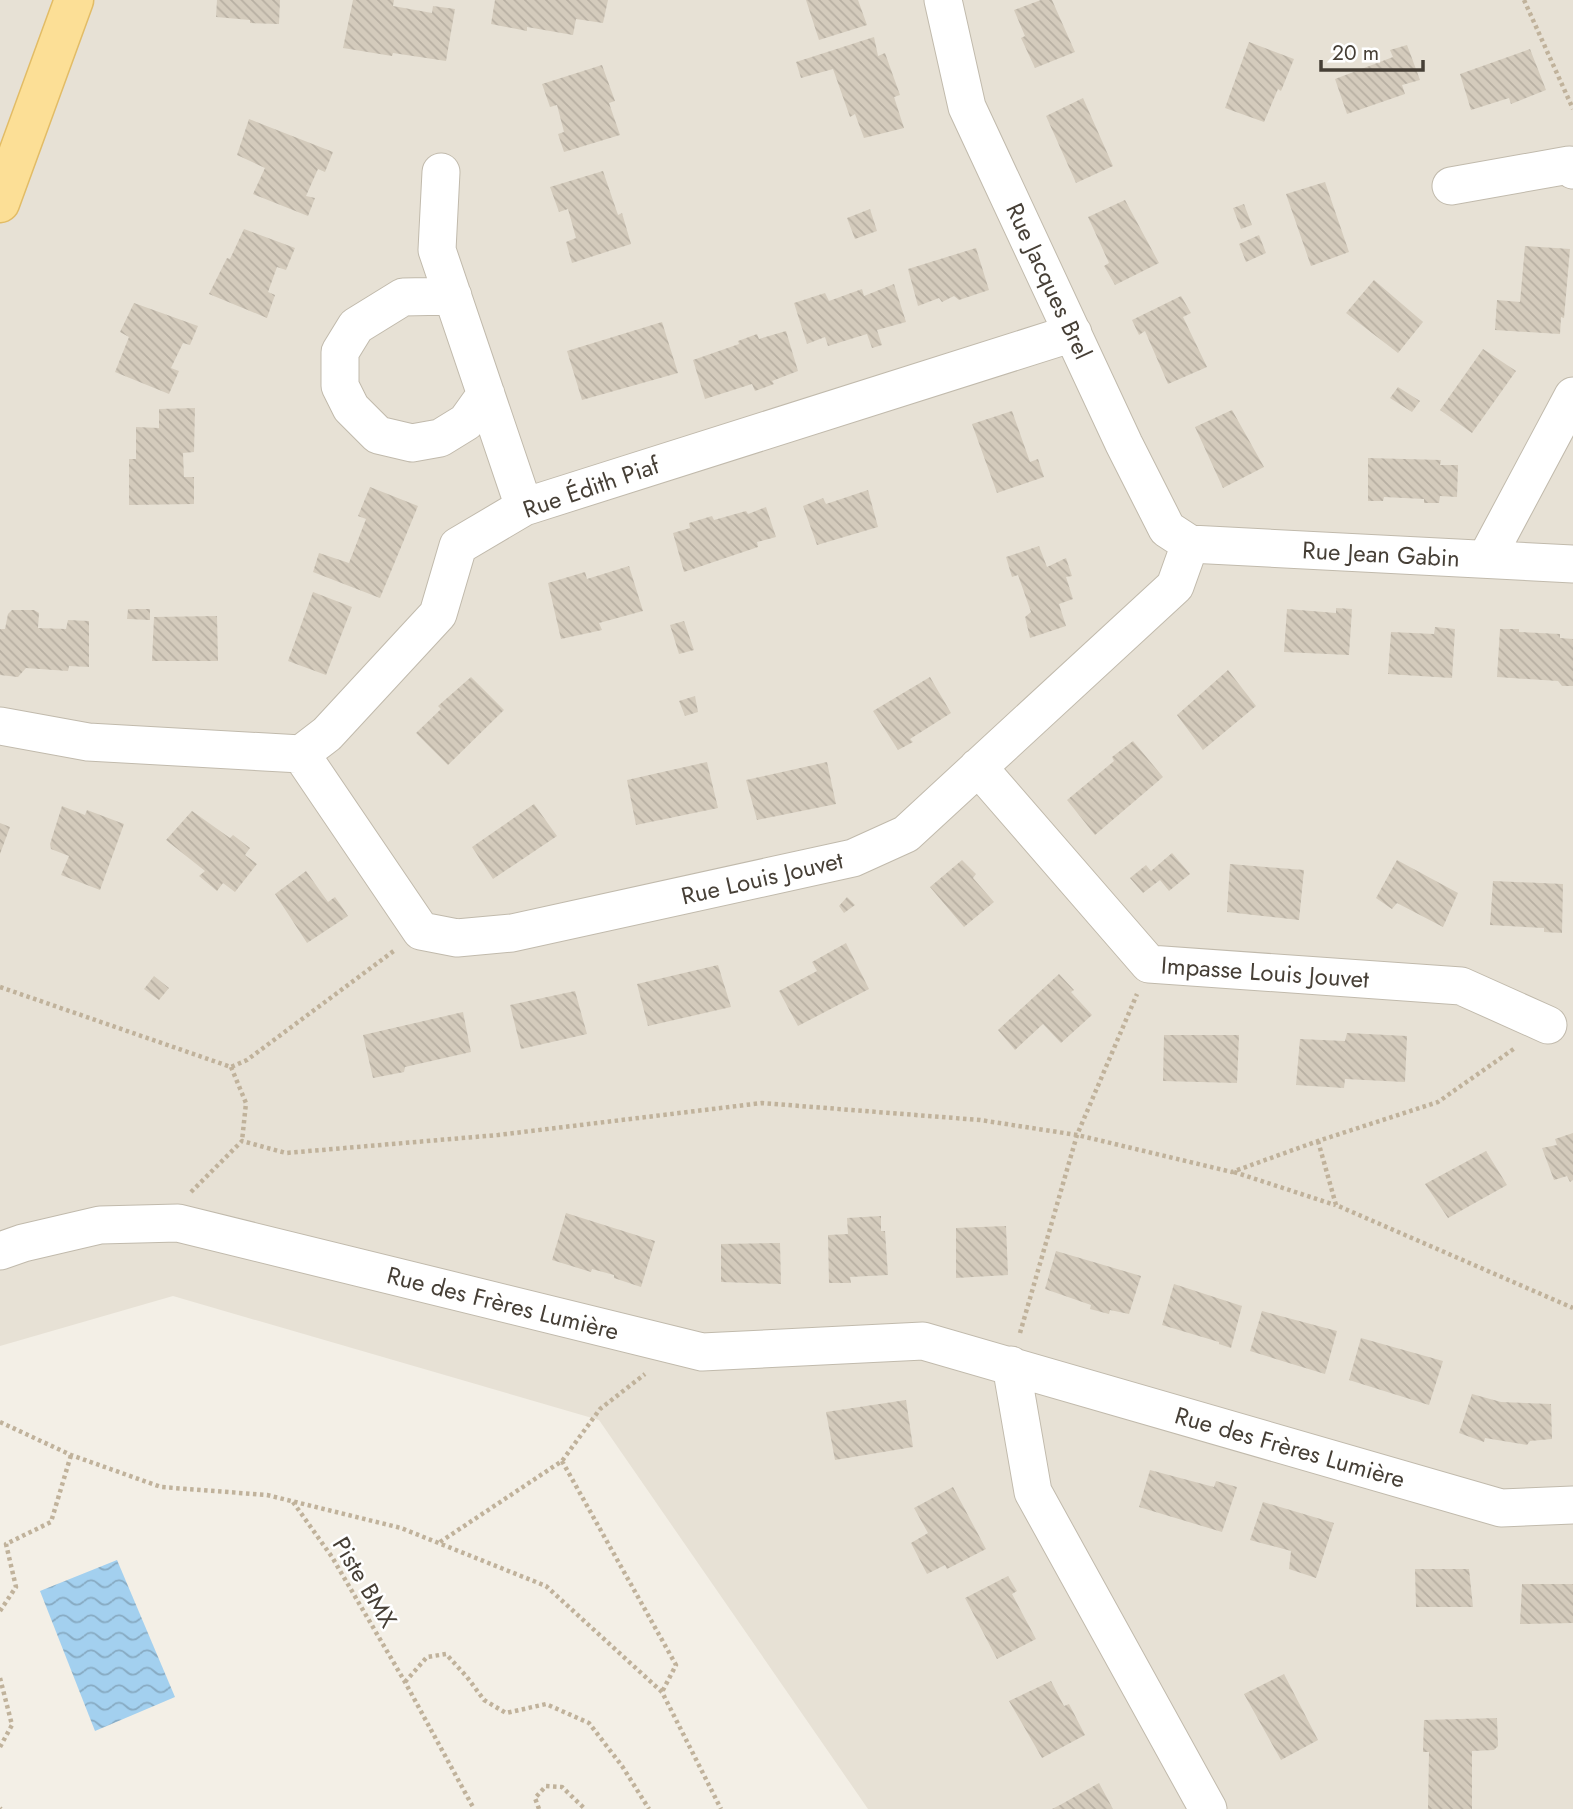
<svg xmlns="http://www.w3.org/2000/svg" width="1573" height="1809" font-family="Jost,sans-serif">
	<defs>
		<pattern id="water-waves" width="16" height="10" patternUnits="userSpaceOnUse" patternTransform="scale(1.75)"><rect width="16" height="10" fill="#a3d0ef"/><path d="M0 5q4-4 8 0t8 0" fill="none" stroke="#87aac2"/></pattern>
		<pattern id="building-back-hatch" width="6" height="6" patternUnits="userSpaceOnUse" patternTransform="scale(1.75)"><rect width="6" height="6" fill="#d4cbbc"/><path d="M-1 5l2 2M0 0l6 6M5-1l2 2" fill="none" stroke="#b7afa2"/></pattern>
	</defs>
	<rect width="100%" height="100%" fill="#f3efe6"/>
	<path fill="#e7e1d5" d="M0,0H1573V1809H868L599,1420L173,1296L0,1346Z"/>
	<path fill="url(#water-waves)" d="M117,1560L175,1697L95,1731L40,1591Z"/>
	<path fill="url(#building-back-hatch)" d="M217,0H280L279,24L250,23V20L216,17Z
		M353,0H394L393,6L432,13L433,6L455,9L446,61L393,53L392,56L343,48Z
		M495,0H608L603,23L576,19L573,35L527,27V31L491,24Z
		M806,0H858L867,25L819,40Z
		M1041,0H1052L1075,52L1035,68L1021,38L1025,36L1014,10Z
		M874,37L878,56L885,53L900,95L894,97L904,128L864,138L855,114L850,117L833,69L801,78L796,62Z
		M1249,42L1294,59L1281,91L1278,89L1264,122L1225,108Z
		M1407,45L1420,80L1402,85L1405,94L1347,114L1335,79L1393,57L1390,50Z
		M1530,49L1546,90L1511,104L1509,98L1471,110L1460,74Z
		M602,65L615,101L609,103L620,135L564,152L558,134L564,132L557,105L550,107L542,84Z
		M1083,98L1113,166L1076,183L1046,116Z
		M249,119L333,152L325,172L318,169L306,196L315,198L308,216L253,194L265,168L237,155Z
		M603,171L618,215L622,213L631,244L572,263L566,242L576,238L568,209L559,212L550,187Z
		M1325,182L1349,252L1311,266L1286,194Z
		M1125,200L1159,263L1115,285L1104,266L1109,263L1088,217Z
		M1244,204L1252,225L1241,229L1233,208Z
		M870,209L877,231L855,239L847,218Z
		M244,229L295,248L286,270L277,267L268,292L275,295L267,318L209,294L227,258L230,259Z
		M1259,235L1266,253L1246,262L1239,244Z
		M1525,246L1570,249L1564,318L1561,317L1560,334L1495,330L1497,300L1520,302Z
		M976,248L989,290L959,300L954,296L942,302L939,298L918,306L908,269Z
		M1374,280L1423,322L1398,353L1346,313Z
		M894,284L906,322L877,330L882,345L872,348L867,334L828,346L825,337L807,344L794,303L825,293L829,301L862,289L864,296Z
		M1181,296L1191,313L1183,317L1207,367L1168,384L1145,331L1139,335L1132,320Z
		M134,303L198,326L190,345L183,343L171,368L179,371L169,394L115,372L129,337L120,332Z
		M662,322L678,373L582,400L567,351Z
		M786,331L798,371L772,381L774,384L755,391L752,384L705,399L693,360L739,344L738,341L757,334L759,339Z
		M1483,349L1516,371L1472,433L1440,410Z
		M1398,387L1420,401L1412,412L1390,398Z
		M195,408L194,452L183,453L184,477H194V504L129,505V459H136V427L159,428V409Z
		M1232,410L1264,467L1223,488L1195,427Z
		M1012,411L1030,462L1038,459L1044,477L997,493L972,424Z
		M1368,458L1441,460L1440,465H1458L1457,497L1440,496L1439,503H1424V499L1384,497L1383,501H1368Z
		M370,487L418,506L380,598L313,572L319,553L349,563L366,519L358,516Z
		M868,490L878,527L817,545L803,506L823,498L826,504Z
		M766,507L776,537L757,542L758,547L684,572L673,533L690,528L689,523L712,516L714,520L746,511L748,514Z
		M1039,546L1047,567L1066,558L1072,576L1066,577L1073,599L1059,604L1066,626L1030,638L1025,617L1031,612L1018,575L1012,577L1006,557Z
		M629,566L643,611L599,623L602,630L561,639L548,583L585,572L587,579Z
		M313,592L352,607L326,675L288,661Z
		M1336,608L1352,609L1349,655L1284,652L1287,609L1336,613Z
		M128,609H150V620L127,619Z
		M12,610H34L39,613L38,628L66,629L68,620L89,621V667L69,666L68,671L26,668L18,677L0,675V629H5L8,614Z
		M217,616L218,661H152L154,617Z
		M684,621L694,650L679,654L670,625Z
		M1435,627L1455,629L1452,678L1388,674L1391,632L1434,634Z
		M1500,629H1519V632L1560,634V638L1573,639V686H1562L1558,681L1497,677Z
		M1228,670L1256,706L1203,750L1177,715Z
		M471,677L504,710L448,765L416,733L441,709L438,706Z
		M930,677L951,713L910,739L913,742L898,750L873,711Z
		M695,696L698,712L685,716L679,701Z
		M1133,741L1163,777L1095,835L1067,800L1114,761L1112,757Z
		M707,762L718,808L636,825L627,780Z
		M827,762L836,804L757,820L746,780Z
		M534,804L557,836L493,879L472,847Z
		M62,806L85,815L87,810L124,824L100,890L61,875L69,856L51,849L50,844Z
		M192,811L230,838L233,835L250,848L245,855L257,864L235,892L223,883L217,891L199,876L205,871L166,840Z
		M0,823L10,827L0,854Z
		M1172,853L1190,874L1169,891L1160,880L1143,893L1130,878L1146,865L1151,871Z
		M962,860L976,874L973,878L994,902L964,927L930,887Z
		M1397,860L1458,893L1443,927L1397,903L1392,909L1376,898Z
		M1230,864L1304,870L1299,920L1227,912Z
		M306,871L328,902L335,897L348,916L307,943L275,894Z
		M1493,881L1563,884L1562,933L1544,932V928L1490,925Z
		M847,897L855,905L844,913L839,906Z
		M846,943L869,989L798,1026L779,991L817,971L812,962Z
		M718,965L731,1007L648,1026L637,984Z
		M1059,974L1074,990L1071,992L1092,1015L1061,1043L1043,1024L1015,1050L998,1030Z
		M154,976L169,988L159,1000L144,989Z
		M575,991L587,1034L521,1049L510,1005Z
		M463,1012L471,1052L405,1067L404,1072L373,1078L363,1035Z
		M1347,1033L1407,1036L1405,1082L1345,1079L1344,1088L1296,1085L1300,1039L1345,1041Z
		M1164,1035H1239L1237,1083L1163,1081Z
		M1573,1133V1180L1570,1182L1567,1176L1554,1180L1542,1148L1557,1145L1555,1139Z
		M1486,1151L1507,1185L1448,1218L1425,1184Z
		M566,1213L655,1241L641,1287L614,1278V1275L592,1269L591,1272L552,1260Z
		M881,1216V1231H885L888,1275L850,1277L851,1283H829L828,1235L848,1234L847,1218Z
		M1006,1226L1008,1275L956,1278V1228Z
		M780,1243L781,1284L721,1282V1244Z
		M1056,1251L1141,1276L1129,1314L1110,1310L1109,1314L1090,1309L1091,1305L1045,1289Z
		M1174,1284L1242,1306L1231,1348L1219,1344V1342L1162,1325Z
		M1262,1311L1337,1331L1325,1374L1250,1351Z
		M1361,1338L1443,1361L1429,1405L1349,1380Z
		M1472,1394L1501,1402L1551,1404L1552,1439L1530,1441L1527,1445L1485,1438L1484,1442L1459,1433Z
		M906,1400L913,1447L835,1460L826,1412Z
		M1150,1470L1214,1487L1216,1481L1237,1487L1222,1532L1139,1507Z
		M953,1487L986,1549L947,1569L945,1565L927,1574L911,1543L928,1533L914,1508Z
		M1263,1502L1334,1523L1316,1578L1289,1569L1291,1551L1250,1540Z
		M1415,1569H1469L1473,1607H1416Z
		M1008,1576L1017,1591L1012,1594L1036,1639L997,1659L965,1598Z
		M1522,1584H1573V1623L1520,1624Z
		M1284,1674L1318,1740L1281,1760L1244,1694Z
		M1051,1681L1064,1706L1069,1704L1085,1735L1042,1758L1009,1701Z
		M1497,1718L1498,1746L1494,1750L1472,1751V1809H1428L1429,1752H1423L1424,1720Z
		M1099,1783L1113,1809H1052L1060,1805Z"/>
	<g fill="none" stroke-linecap="round" stroke-linejoin="round">
		<defs>
			<path id="minor" d="M943,0L967,107L1124,444L1167,529L1190,544L1573,564
				M441,172L437,250L524,507
				M1451,186L1569,165L1573,170
				M453,296L403,297L356,326L340,352V386L351,408L378,435L412,443L440,438L466,422L486,394
				M1486,559L1573,396
				M0,726L88,742L301,754L327,734L438,614L458,546L524,507L1073,333
				M301,754L421,931L457,938L512,933L853,858L906,834L1175,586L1190,544
				M978,767L1149,964L1461,986L1548,1025
				M0,1251L23,1243L100,1225L178,1223L702,1352L923,1341L1501,1508L1573,1505
				M1011,1365L1033,1492L1208,1809"/>
			<path id="major" d="M0,203L74,0"/>
		</defs>
		<use href="#minor" stroke="#c1baac" stroke-width="39"/>
		<use href="#major" stroke="#e2bc66" stroke-width="41"/>
		<path stroke="#c0b29b" stroke-width="4.5" stroke-dasharray="3.5 3.5" stroke-linecap="butt" d="M1524,0L1573,109
			M0,987L231,1067L247,1060L395,950
			M231,1067L246,1103L242,1141
			M1318,1141L1336,1205L1573,1308
			M1234,1172L1335,1205
			M191,1192L242,1141L286,1153L498,1135L762,1103L980,1120L1077,1135L1232,1172L1318,1141L1438,1102L1515,1048
			M1020,1333L1077,1135L1137,994
			M0,1422L71,1455L161,1487L267,1495L401,1528L546,1586L662,1692L721,1809
			M562,1461L676,1665L662,1692
			M293,1502L332,1557L405,1682L474,1809
			M440,1542L562,1461L600,1409L645,1374
			M0,1611L16,1587L6,1544L51,1522L71,1455
			M0,1678L12,1725L0,1747
			M405,1682L427,1657L446,1654L467,1677L484,1700L506,1713L546,1704L589,1723L622,1766L649,1809
			M0,1808L1,1809
			M539,1809L535,1798L546,1786L562,1787L585,1809"/>
		<use href="#minor" stroke="#fff" stroke-width="37"/>
		<use href="#major" stroke="#fcdf96" stroke-width="38"/>
	</g>
	<g text-anchor="middle" dominant-baseline="central" stroke-width="5" stroke-linejoin="round" paint-order="stroke">
		<g font-size="24" fill="#463f36" stroke="#fff">
			<text transform="translate(1049 281) rotate(65)">Rue Jacques Brel</text>
			<text transform="translate(591 487) rotate(-19)">Rue Édith Piaf</text>
			<text transform="translate(1381 554) rotate(3)">Rue Jean Gabin</text>
			<text transform="translate(762 878) rotate(-13)">Rue Louis Jouvet</text>
			<text transform="translate(1265 972) rotate(4)">Impasse Louis Jouvet</text>
			<text transform="translate(503 1303) rotate(14)">Rue des Frères Lumière</text>
			<text transform="translate(1290 1447) rotate(16)">Rue des Frères Lumière</text>
			<text transform="translate(365 1582) rotate(59)">Piste BMX</text>
		</g>
	</g>
	<path d="M1321 60v10h102v-10" fill="none" stroke="#463f36" stroke-width="3.5"/>
	<text x="1332" y="60" font-size="21" fill="#463f36" stroke="#ffffff" stroke-width="5" paint-order="stroke">20 m</text>
</svg>
